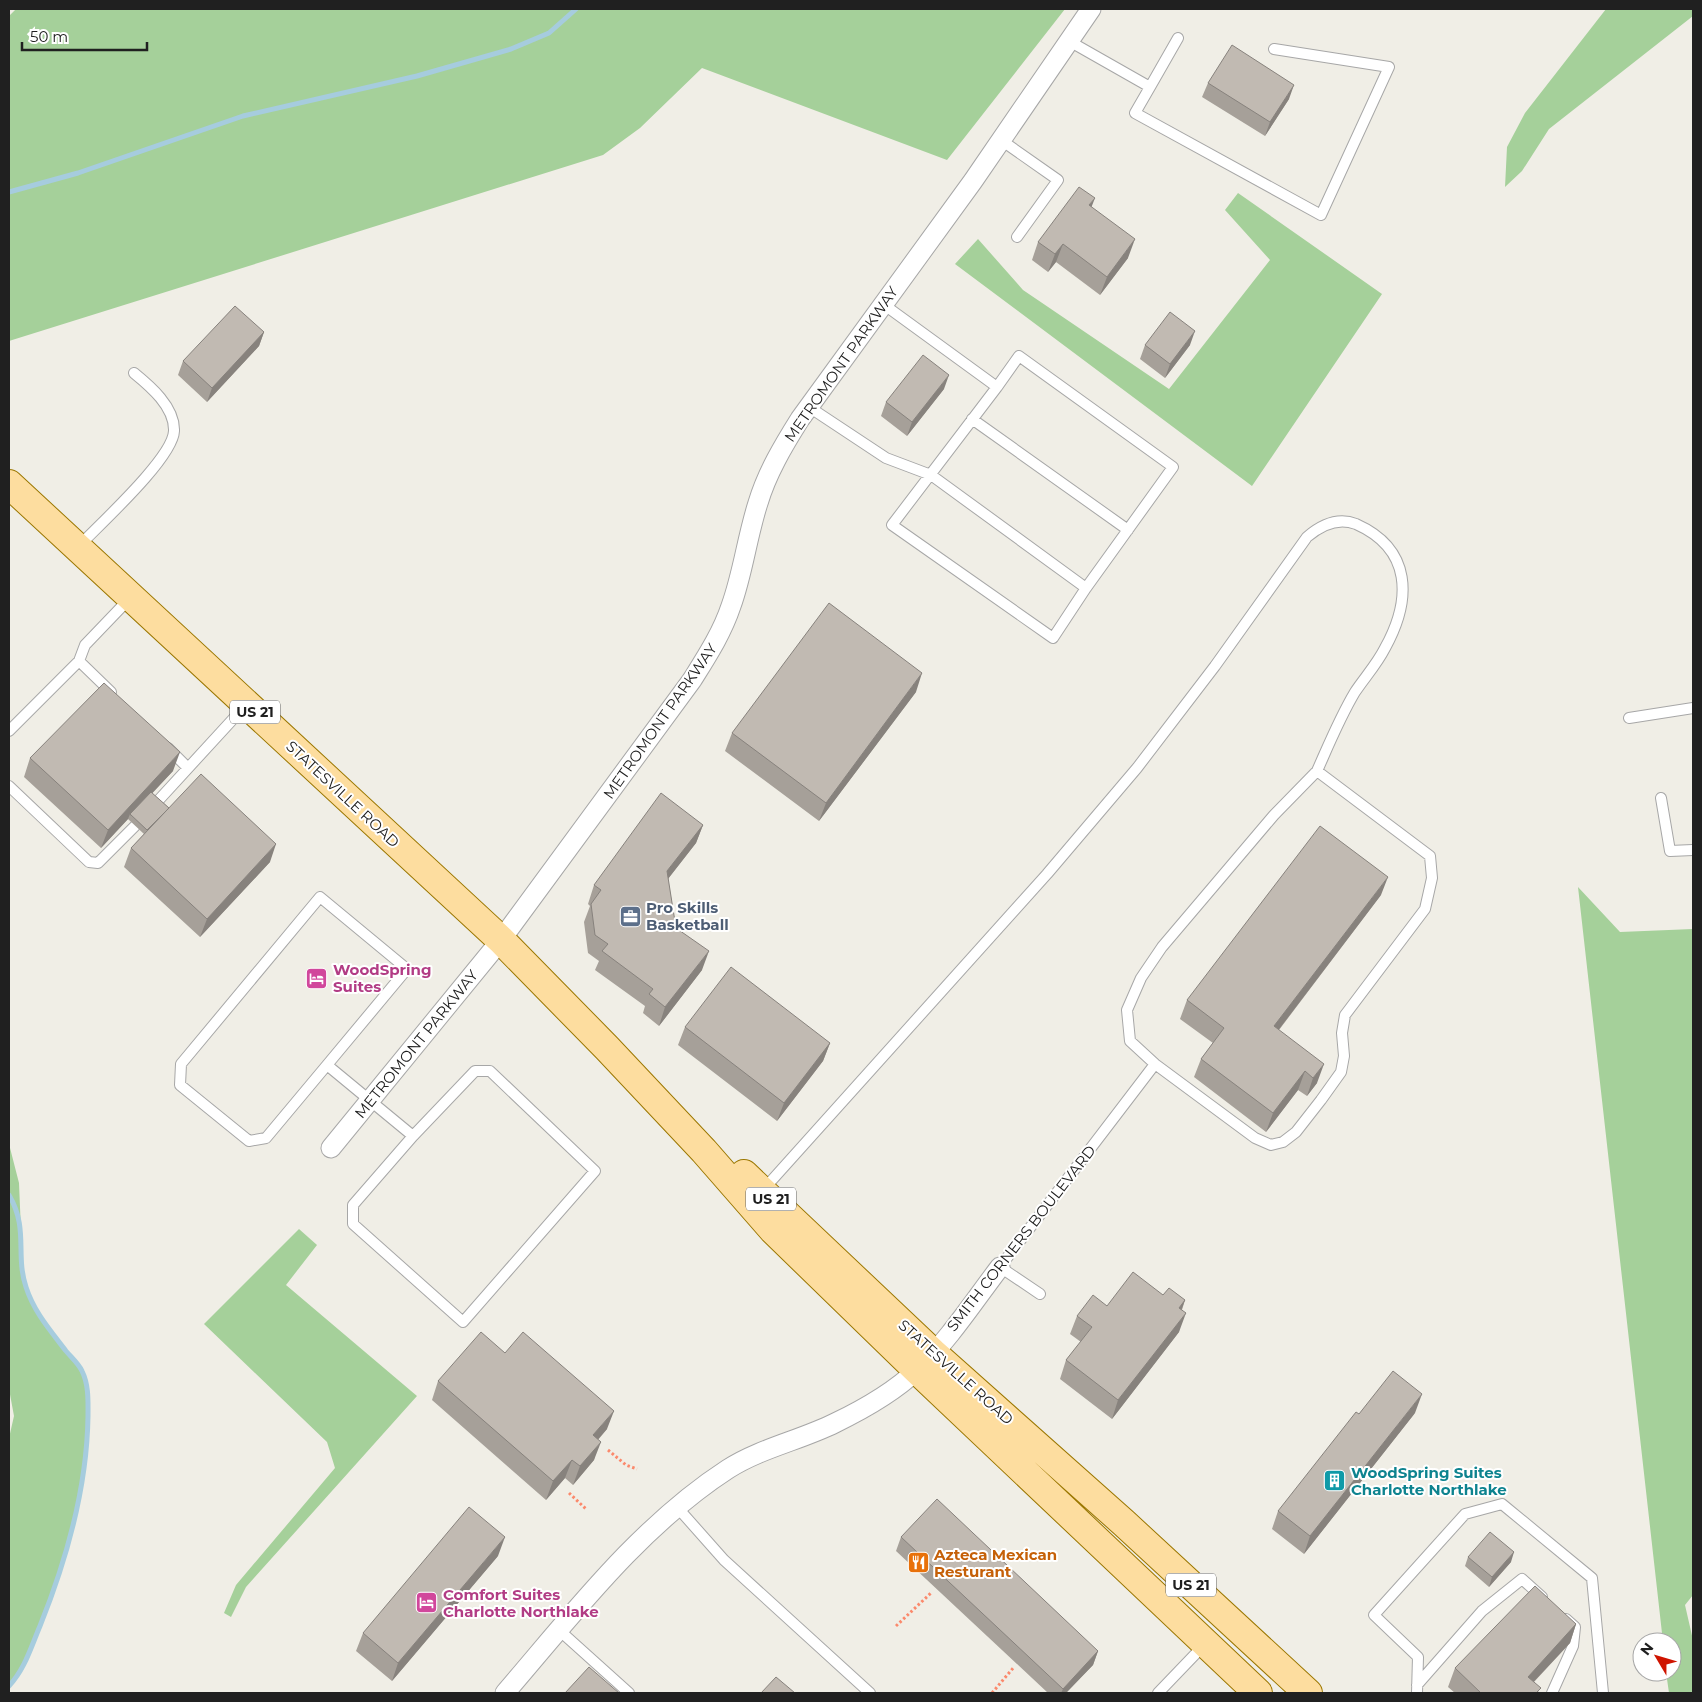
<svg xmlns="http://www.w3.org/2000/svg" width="1702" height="1702" font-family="Montserrat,sans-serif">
	<rect width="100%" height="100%" fill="#f0eee6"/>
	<path fill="#a5d09a" d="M16,9H1065L947,160L702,68L640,128L603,155L9,341V16Z
		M1606,9H1693V16L1549,129L1522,171L1505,187L1507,147L1525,113Z
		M1238,193L1382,294L1252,486L955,264L978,239L1023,290L1169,389L1270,260L1225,210Z
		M1578,887L1620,932L1693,929V1595L1685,1605L1693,1640V1693H1669L1666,1672H1672V1642H1663Z
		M9,1144L19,1183L23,1279L30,1300L40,1317L82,1372L89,1400L88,1443L76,1518L58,1579L24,1665L9,1686V1438L14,1416L9,1389Z
		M299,1229L317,1245L286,1285L417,1396L246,1587L231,1617L224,1613L236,1585L335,1468L327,1442L204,1324Z"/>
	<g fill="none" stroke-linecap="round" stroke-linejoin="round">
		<path stroke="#a6ccde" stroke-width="5" d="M9,192L78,173L243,116L417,76L511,49L549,33L576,9
			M9,1195C29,1229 15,1254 26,1287C34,1312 50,1330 66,1351C71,1357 79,1364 82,1371C89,1385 88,1402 88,1416C87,1489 67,1559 40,1626C31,1647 25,1669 9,1686"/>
		<defs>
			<path id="lane" d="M1069,41L1150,87L1135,113L1321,215L1389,67L1274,49
				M1150,87L1178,38
				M1001,140L1058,180L1017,237
				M997,387L892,525L1053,638L1086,588
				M809,407L886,458L931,475L1086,588L1173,467L1019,356L997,387L883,304
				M972,419L1128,530
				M78,547C99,525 173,458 174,431C175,407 150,386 134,373
				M111,692L79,661L85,645L131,597
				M1629,718L1693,708
				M9,731L79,661
				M168,748L188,768
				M1317,771L1430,856L1432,878L1425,909L1345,1015L1342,1033L1344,1056L1341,1072L1321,1100L1296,1132L1283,1142L1271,1145L1255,1138L1155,1064L1130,1041L1127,1010L1141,978L1162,947L1274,815Z
				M9,786L89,862L98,863L135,826
				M1661,798L1670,851L1693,850
				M156,803L245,706
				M327,1065L266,1138L249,1141L180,1085L181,1064L320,897L407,969L327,1065L413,1136L353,1205V1224L463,1322L595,1171L490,1071H475L413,1136
				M763,1190L1047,874L1137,768L1215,666L1307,537C1321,525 1338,517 1356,524C1412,549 1412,599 1385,648C1377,664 1365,677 1355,692C1340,717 1329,744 1317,771
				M1040,1294L1000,1267L1155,1064
				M677,1507L724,1560L870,1693
				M559,1630L629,1693
				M1417,1685L1482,1611L1522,1579L1542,1597
				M1158,1693L1205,1644
				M1417,1693L1418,1657L1374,1615L1465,1514L1502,1504L1592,1578L1603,1693
				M1552,1693L1573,1646L1575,1627L1566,1619"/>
			<path id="street" d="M331,1148L501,940L692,680C707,656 722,633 731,606C743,573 747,537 758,503C767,473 783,446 800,419L973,181L1091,9
				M505,1693C573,1614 640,1526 728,1469C761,1448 801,1440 835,1423C864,1409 894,1392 917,1370C949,1340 974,1301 1000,1267"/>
			<path id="primary" d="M9,484L501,940L607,1048L704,1151L773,1230L917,1370L1258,1693
				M744,1174L933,1353L1124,1523L1308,1693"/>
		</defs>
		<use href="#lane" stroke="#a7a7a7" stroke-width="12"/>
		<use href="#street" stroke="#a7a7a7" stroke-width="21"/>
		<use href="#primary" stroke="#9b7700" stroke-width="30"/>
		<path stroke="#fb896c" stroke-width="3" stroke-dasharray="2.5 2.5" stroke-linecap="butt" d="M608,1450L626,1465L637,1469
			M569,1493L586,1509
			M896,1626L932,1592
			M992,1693L1014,1667"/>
		<use href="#lane" stroke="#fff" stroke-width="10"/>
		<use href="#street" stroke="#fff" stroke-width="19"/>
		<use href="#primary" stroke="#fddd9f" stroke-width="28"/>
	</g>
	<path fill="#a6a099" d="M1208,83L1289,99L1265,136L1202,97Z
		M1091,207L1128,258L1100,295L1056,262L1048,272L1032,260L1038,242Z
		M264,332L259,346L207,402L178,375L183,361Z
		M1145,345H1190L1165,378L1140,359Z
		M944,389L907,436L881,416L886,402Z
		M916,692L819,821L725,751L732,733Z
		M30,758L173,771L152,793L169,808L270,862L200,937L124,867L131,848L144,834L128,819L101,848L24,777Z
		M703,825L696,843L668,879L676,928L702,970L659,1026L643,1013L645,1006L595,970L599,961L588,953L584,922L590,906L588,904L594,885Z
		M1381,895L1279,1030L1317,1083L1307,1096L1298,1090L1266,1132L1194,1077L1201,1059L1213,1043L1180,1019L1187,1000Z
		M685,1027L830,1043L823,1061L777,1121L678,1045Z
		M1163,1295L1185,1300L1182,1310L1179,1332L1112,1419L1060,1379L1066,1360L1081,1342L1070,1334L1077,1316L1107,1306Z
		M505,1353L607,1429L598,1440L594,1460L573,1485L565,1478L546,1500L432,1400L438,1381Z
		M1415,1413L1304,1554L1272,1529L1278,1511Z
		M901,1537L1098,1651L1093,1665L1066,1693H1048L896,1551Z
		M498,1556L392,1681L356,1651L363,1633Z
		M1468,1557L1511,1562L1489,1587L1465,1566Z
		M1576,1624L1570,1643L1534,1682L1539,1693H1455L1448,1687L1455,1668Z"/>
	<path fill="#87827d" d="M1294,85L1289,99L1265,136L1270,122Z
		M1095,198L1088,216L1089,205Z
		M1135,239L1128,258L1100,295L1107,277Z
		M1063,244L1056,262L1048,272L1055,254Z
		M1195,331L1190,345L1165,378L1170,364Z
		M264,332L259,346L207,402L212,388Z
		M949,375L944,389L907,436L912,422Z
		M922,673L916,692L819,821L826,803Z
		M180,752L173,771L131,816L130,814L128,819L101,848L108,830Z
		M703,825L696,843L660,889L667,871Z
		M276,844L270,862L200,937L207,919Z
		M1388,877L1381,895L1267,1045L1274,1026Z
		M709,951L702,970L659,1026L665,1007Z
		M830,1043L823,1061L777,1121L784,1103Z
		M1324,1064L1317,1083L1307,1096L1313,1078Z
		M1305,1071L1298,1090L1266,1132L1273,1113Z
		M1185,1300L1178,1319L1179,1308Z
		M1186,1313L1179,1332L1112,1419L1118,1400Z
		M1422,1394L1415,1413L1304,1554L1310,1536Z
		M614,1411L607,1429L586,1453L593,1435Z
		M601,1442L594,1460L573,1485L580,1466Z
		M572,1460L565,1478L546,1500L553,1481Z
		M505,1537L498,1556L392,1681L398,1663Z
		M1514,1552L1511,1562L1489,1587L1492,1577Z
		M1576,1624L1570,1643L1523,1693L1528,1677Z
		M1098,1651L1093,1665L1066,1693H1061L1063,1689Z"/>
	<path fill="#c1bab2" stroke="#87827d" d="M1232,45L1294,85L1270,122L1208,83Z
		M1079,187L1095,198L1089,205L1135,239L1107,277L1063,244L1055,254L1038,242Z
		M235,306L264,332L212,388L183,361Z
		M1170,312L1195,331L1170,364L1145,345Z
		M923,355L949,375L912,422L886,402Z
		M829,603L922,673L826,803L732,733Z
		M104,683L180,752L108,830L30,758Z
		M201,774L276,844L207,919L131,848Z
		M151,792L169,808L147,830L130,814Z
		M661,793L703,825L667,871L676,928L709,951L665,1007L649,994L653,989L602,951L608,944L595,935L591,904L601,890L594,885Z
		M1320,826L1388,877L1274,1026L1324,1064L1313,1078L1305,1071L1273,1113L1201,1059L1224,1028L1187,1000Z
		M731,967L830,1043L784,1103L685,1027Z
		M1133,1272L1163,1295L1169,1288L1185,1300L1179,1308L1186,1313L1118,1400L1066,1360L1092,1327L1077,1316L1093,1295L1107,1306Z
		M481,1332L505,1353L523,1332L614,1411L593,1435L601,1442L580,1466L572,1460L553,1481L438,1381Z
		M1393,1371L1422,1394L1310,1536L1278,1511L1356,1412L1359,1414Z
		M937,1499L1098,1651L1063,1689L901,1537Z
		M469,1507L505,1537L398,1663L363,1633Z
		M1490,1532L1514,1552L1492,1577L1468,1557Z
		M1535,1586L1576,1624L1528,1677L1541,1688L1536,1693H1481L1455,1668Z
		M589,1667L619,1693H565Z
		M776,1677L795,1693H761Z"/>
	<defs>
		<symbol id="office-square" viewBox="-11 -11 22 22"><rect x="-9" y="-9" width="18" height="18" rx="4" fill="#5c6f8a" stroke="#fff"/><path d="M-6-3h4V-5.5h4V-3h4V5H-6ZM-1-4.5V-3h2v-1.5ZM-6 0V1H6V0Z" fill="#fff"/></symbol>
		<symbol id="hotel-square" viewBox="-11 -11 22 22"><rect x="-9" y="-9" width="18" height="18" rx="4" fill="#d1479c" stroke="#fff"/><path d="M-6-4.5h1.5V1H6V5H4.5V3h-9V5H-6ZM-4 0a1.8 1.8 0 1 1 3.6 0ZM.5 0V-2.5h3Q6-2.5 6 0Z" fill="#fff"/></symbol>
		<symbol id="building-square" viewBox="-11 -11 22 22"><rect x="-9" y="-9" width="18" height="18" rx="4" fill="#0f9aa8" stroke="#fff"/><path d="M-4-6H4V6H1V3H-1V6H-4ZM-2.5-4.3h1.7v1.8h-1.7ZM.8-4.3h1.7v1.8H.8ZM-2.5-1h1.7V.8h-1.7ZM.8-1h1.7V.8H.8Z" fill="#fff"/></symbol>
		<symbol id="restaurant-square" viewBox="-11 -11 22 22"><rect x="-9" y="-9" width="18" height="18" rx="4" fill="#e8710a" stroke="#fff"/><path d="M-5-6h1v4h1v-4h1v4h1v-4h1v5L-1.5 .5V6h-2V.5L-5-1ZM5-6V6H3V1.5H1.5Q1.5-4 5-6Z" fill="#fff"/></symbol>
	</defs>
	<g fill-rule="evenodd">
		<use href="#office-square" x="618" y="904" width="25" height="25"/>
		<use href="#hotel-square" x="304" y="966" width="25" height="25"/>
		<use href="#building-square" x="1322" y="1468" width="25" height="25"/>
		<use href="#restaurant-square" x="906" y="1550" width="25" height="25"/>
		<use href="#hotel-square" x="414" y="1590" width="25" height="25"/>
	</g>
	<g text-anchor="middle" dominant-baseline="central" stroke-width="4" stroke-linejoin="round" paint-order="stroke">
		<g fill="#fff" stroke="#636363" stroke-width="1">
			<rect x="230" y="700.5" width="50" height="23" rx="4"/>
			<rect x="746" y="1187.5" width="50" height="23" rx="4"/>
			<rect x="1166" y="1573.5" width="50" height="23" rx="4"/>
		</g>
		<g font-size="14" font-weight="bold" fill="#202020">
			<text x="255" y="712">US 21</text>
			<text x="771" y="1199">US 21</text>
			<text x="1191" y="1585">US 21</text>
		</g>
		<g font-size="15" fill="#202020" stroke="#fff">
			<text transform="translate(841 364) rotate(-55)">METROMONT PARKWAY</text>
			<text transform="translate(660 721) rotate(-55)">METROMONT PARKWAY</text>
			<text transform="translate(343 794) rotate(43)">STATESVILLE ROAD</text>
			<text transform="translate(416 1044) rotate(-51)">METROMONT PARKWAY</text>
			<text transform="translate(1021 1238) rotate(-52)">SMITH CORNERS BOULEVARD</text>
			<text transform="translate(956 1372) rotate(42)">STATESVILLE ROAD</text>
		</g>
		<g font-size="15" font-weight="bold" fill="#4e5e75" stroke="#fff" text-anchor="start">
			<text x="646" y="907">Pro Skills<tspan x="646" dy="17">Basketball</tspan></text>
		</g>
		<g font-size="15" font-weight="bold" fill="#b23c85" stroke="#fff" text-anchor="start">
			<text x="333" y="969">WoodSpring<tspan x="333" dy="17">Suites</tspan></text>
			<text x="443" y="1594">Comfort Suites<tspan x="443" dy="17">Charlotte Northlake</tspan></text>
		</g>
		<g font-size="15" font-weight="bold" fill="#0d838f" stroke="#fff" text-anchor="start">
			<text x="1351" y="1472">WoodSpring Suites<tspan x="1351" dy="17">Charlotte Northlake</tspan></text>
		</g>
		<g font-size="15" font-weight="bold" fill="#c56008" stroke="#fff" text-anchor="start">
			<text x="934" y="1554">Azteca Mexican<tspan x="934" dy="17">Resturant</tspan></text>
		</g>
	</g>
	<rect width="1702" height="1702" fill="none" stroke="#202020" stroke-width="20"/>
	<g transform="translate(1657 1657) rotate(308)"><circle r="24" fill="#ffffff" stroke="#a6a6a6"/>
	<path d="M0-4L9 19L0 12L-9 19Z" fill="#cf1400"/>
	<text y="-8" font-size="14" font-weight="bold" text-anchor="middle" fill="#202020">N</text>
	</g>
	<path d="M22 42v8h125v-8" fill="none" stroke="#202020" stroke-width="2.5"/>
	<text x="30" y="42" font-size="15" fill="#202020" stroke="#ffffff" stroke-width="4" paint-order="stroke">50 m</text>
</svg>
